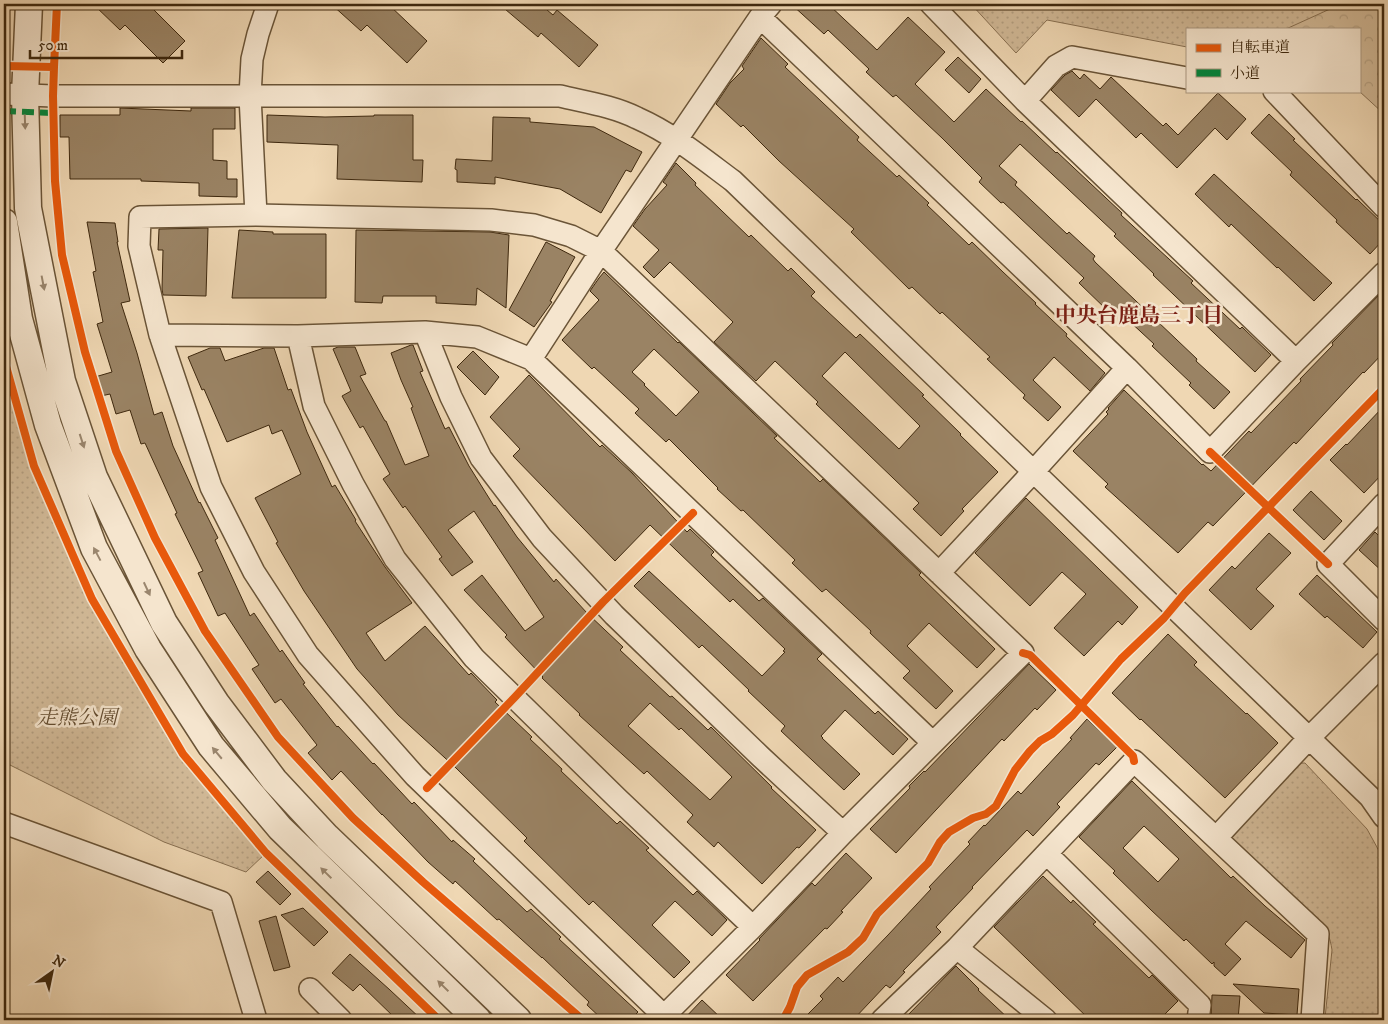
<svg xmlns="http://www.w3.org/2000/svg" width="1388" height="1024" font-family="'IM FELL DW Pica','Noto Serif JP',serif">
	<defs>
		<pattern id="forest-crowns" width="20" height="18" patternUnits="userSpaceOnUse" patternTransform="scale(1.25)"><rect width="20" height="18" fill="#d1b997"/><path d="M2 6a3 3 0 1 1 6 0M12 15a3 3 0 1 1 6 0" fill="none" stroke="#b49f81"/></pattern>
		<pattern id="park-dots" width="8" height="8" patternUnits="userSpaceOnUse" patternTransform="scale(1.25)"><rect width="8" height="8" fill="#d1b997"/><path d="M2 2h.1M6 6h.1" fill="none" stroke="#b49f81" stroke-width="1.8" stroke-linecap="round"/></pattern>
		<pattern id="water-waves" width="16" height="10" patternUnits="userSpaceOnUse" patternTransform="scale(1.25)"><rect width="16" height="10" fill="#b39c7b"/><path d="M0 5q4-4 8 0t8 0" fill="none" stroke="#937f63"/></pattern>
	</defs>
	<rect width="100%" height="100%" fill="#efd7b3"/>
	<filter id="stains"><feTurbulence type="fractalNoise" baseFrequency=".004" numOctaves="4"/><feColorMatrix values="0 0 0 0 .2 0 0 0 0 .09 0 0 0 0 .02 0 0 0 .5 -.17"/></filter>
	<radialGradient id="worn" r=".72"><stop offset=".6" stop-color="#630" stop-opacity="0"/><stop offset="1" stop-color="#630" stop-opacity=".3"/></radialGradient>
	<path fill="url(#forest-crowns)" stroke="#887052" d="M1262,4H1384V114L1359,91V29H1290Z"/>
	<path fill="url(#park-dots)" stroke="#887052" d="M971,4H1341L1286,29H1187V47L1047,20L1016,53Z
		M4,359L34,466L92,599L183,754L266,853L246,872L164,842L4,762Z
		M1297,763H1305L1367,829L1384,860V1020H1347L1325,1018L1332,950C1330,937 1327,929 1318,919L1232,841L1233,828Z"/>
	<path fill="url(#water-waves)" stroke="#846e4f" d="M4,985L8,989L7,1013L4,1017Z"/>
	<path fill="#9a8364" stroke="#3e280e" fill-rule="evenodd" d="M93,4H148L185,41L163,63L125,25L120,30Z
		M331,4H388L427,41L407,63L367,25L361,31Z
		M499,4H540L553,15L557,10L598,45L579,67L541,33L538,37Z
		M791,4H828L877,50L908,17L945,52L915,84L954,122L986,89L1021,122L1022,121L1056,153L1057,152L1122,213L1121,215L1193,281L1191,283L1240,329L1242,327L1271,355L1255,372L1153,275L1154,274L1114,236L1116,234L1020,144L999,166L1017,182L1015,185L1067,234L1069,232L1095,256L1093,259L1095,262L1197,359L1196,361L1230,392L1214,409L1189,385L1191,383L1152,346L1154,344L1114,307L1109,312L1079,283L1084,278L1003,202L1001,203L979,182L982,178L942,138L896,95L893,97L866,72L869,69L828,30L824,34Z
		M761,38L788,64L785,67L859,137L857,140L897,177L899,175L929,203L927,205L969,245L972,242L1003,272L1036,303L1035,304L1067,334L1066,336L1105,373L1090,391L1054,357L1033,380L1061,407L1048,421L1023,398L1025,395L987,359L990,357L942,312L940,314L912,287L909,289L851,232L854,229L779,161L743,125L741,127L716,104L730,83L744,69L742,66Z
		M958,57L981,79L969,93L945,70Z
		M1072,71L1080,79L1084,74L1100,89L1111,77L1163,126L1166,123L1178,135L1218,93L1246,119L1227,140L1215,128L1177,168L1141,133L1136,138L1096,99L1079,117L1051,90L1065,75Z
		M120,108L191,111V108H235V129H213V160L227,161V179H237V197L199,196V183L141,181V179H70L69,137H60V115H120Z
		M1269,114L1295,139L1293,140L1356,200L1357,199L1384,225V239L1370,254L1336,222L1337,220L1290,175L1292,172L1251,133Z
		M267,115L325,117L374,116V115H413V160H423L422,182L337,179L338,145L267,142Z
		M493,117L530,118V122L594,127L642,152L631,172L626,170L601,213L560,189L495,177V184L457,182V170L455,169L456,159L492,161Z
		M676,163L696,183L695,185L749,237L751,235L788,271L791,268L815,292L811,296L856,338L860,334L924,395L922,396L961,434L960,435L998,472L962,509L964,511L941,536L913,509L919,503L816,404L818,402L775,361L756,381L714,342L733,322L670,262L654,278L643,267L659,250L633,226L645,209L667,185L663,182ZM845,352L920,426L899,449L822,376Z
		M1214,174L1332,283L1314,301L1278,267L1277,268L1231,224L1229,227L1195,194Z
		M87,222L115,223L118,242H117L130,301L121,303L137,353L154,415L162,412L173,446L199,503L200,502L218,538L215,540L250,616L254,613L280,652L282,650L305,683L303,684L337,727L338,726L373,764L374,763L412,804L414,802L452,842L453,840L475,859L473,861L527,912L531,909L561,937L559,939L638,1012L630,1020H603L587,1005L589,1002L542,957V958L499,919L497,920L455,881L453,884L428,862L382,814V815L341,771L332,780L308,753L317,745L281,699L275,703L252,669L259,665L225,613L218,616L198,573L203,571L175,514L177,513L145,443L141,444L130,410L116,414L110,394L101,396L95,377L112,372L97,324L103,322L93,272L96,271Z
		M208,228L206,296L163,295L162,289L163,250H158L159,229Z
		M239,230L273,232V234H326V298H232Z
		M356,230L490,232L509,235L506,308L477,288L476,305L436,303V296H383L382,303L355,302Z
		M546,242L575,257L550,301L552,302L534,327L509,310Z
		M604,272L678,343L679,342L777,436L774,438L820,482L823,479L921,573L919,575L995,649L977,668L929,623L907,646L953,691L936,709L903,678L910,671L870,633L871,631L826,589L822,592L792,563L795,560L743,510L741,511L717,489L718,488L669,439L666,442L635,413L639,409L594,367L592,369L562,340L599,300L590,291L599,278ZM654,349L699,392L676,416L644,385L645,384L632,372Z
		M1384,290V352L1364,373L1363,372L1296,444L1294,442L1213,526L1208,522L1178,553L1105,487L1108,484L1073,451L1108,414L1106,412L1109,409L1108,408L1124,390L1202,465L1203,464L1211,471L1249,431L1251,433L1301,381L1300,379L1333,345L1332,343Z
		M411,345H413L423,371L420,372L445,429L449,427L469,466L494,506L495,505L517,537L554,582L556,579L587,613L623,647L620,650L670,697L672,696L708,730L711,727L772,787L771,788L816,830L799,848L797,847L762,884L718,842L714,847L687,822L693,815L647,771L644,774L579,715L580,714L542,678L543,677L505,637L507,635L464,590L482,575L525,631L544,617L474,511L448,530L473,562L452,576L439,559L442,557L405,506L403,508L383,479L390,474L363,426L360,428L342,396L351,391L333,349L338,347H355L366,374L360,376L385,421H386L405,465L429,456L411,408L413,407L401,380L391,353ZM650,703L679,730L681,728L732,777L710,800L628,726Z
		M210,348H220L225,361L264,348H274L288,390L291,389L307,432L332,487L335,485L356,520L355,521L385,567L412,603L366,633L385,661L425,626L469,675L471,673L497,700L495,702L532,737L530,739L562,769L561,771L617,824L620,821L649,848L646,850L693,895L697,891L727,920L712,936L675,901L652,925L690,962L674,978L593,901L589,905L524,841L527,838L456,768L398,715L357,669L304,591L276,543L278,542L255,498L301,474L282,430L272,434L269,425L227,442L204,389L202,390L188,357Z
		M473,351L499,377L485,395L457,367Z
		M529,375L600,447L602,445L632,473L687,532L690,529L714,552L711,555L759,601L763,598L822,654L817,659L875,714L878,711L908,739L893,755L845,710L821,736L823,738H822L860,774L844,790L781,731L785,726L748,691L749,690L702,645L699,648L634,586L649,571L762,676L785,652L783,651L785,649L733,599L730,602L650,525L615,561L513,456L520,449L490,417Z
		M1384,406V472L1364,493L1330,460L1346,444L1347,445Z
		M1311,491L1342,521L1324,540L1293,510Z
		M1026,498L1138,607L1122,625L1118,621L1084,656L1054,628L1086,594L1062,572L1030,606L975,553Z
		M1375,532L1384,541V573L1359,550Z
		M1269,533L1291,553L1256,589L1274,606L1251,630L1209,590L1232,566L1235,569Z
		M1317,575L1377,632L1363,648L1327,616L1325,618L1299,594Z
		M1168,634L1197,662L1194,665L1246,714L1247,713L1278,743L1225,798L1141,719L1140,720L1112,693Z
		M1029,664L1056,690L1037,710L1035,708L1004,741L1002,739L896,853L870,829L910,788L909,786L924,771L925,772Z
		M1087,719L1117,747L1099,765L1096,763L1057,804L1060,807L1033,836L1027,830L972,887L973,888L936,927L941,932L903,971L905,972L890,988L886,985L853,1020H802L823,999L820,996L838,977L843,982L888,935L931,889L929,887L970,844L968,842L984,825L985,826L1018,791L1021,794L1072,739L1070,738Z
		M1132,781L1231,878L1233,876L1265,906L1305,940L1291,958L1246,921L1225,944L1241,959L1225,976L1214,966V962L1212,964L1186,939L1184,941L1151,910L1113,873L1115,871L1079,837ZM1144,826L1179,859L1158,882L1123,848Z
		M846,853L872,878L841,911L843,912L827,929L825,928L753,1001L726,975L760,940L759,939L812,883L815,886Z
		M268,871L291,894L280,905L256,882Z
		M1043,876L1071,903L1073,900L1096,922L1093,924L1149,978L1152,975L1178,1001L1159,1020H1090L994,927Z
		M303,908L328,932L314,946L281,915Z
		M276,916L290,967L274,971L259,921Z
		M350,954L390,990L422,1020H397L360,984L353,991L332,973Z
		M956,966L979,989L978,990L1010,1020H903Z
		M1233,984L1299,989L1297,1015L1264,1013Z
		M1212,995L1240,996L1238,1020L1211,1019Z
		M702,1000L723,1020H683Z"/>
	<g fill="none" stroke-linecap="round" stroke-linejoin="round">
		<defs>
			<path id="minor" d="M760,17L1127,368L1210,452L1296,361L1025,101L931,4
				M1274,91L1384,207
				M4,94L53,96H560C585,102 613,106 637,118C673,134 702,158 733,181L1309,738L1370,797L1384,817
				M1025,101L1056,66L1072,57L1187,78
				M256,215L491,220L534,225L571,236L601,251L1023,653L843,833L753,927L664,1016L415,776L308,655L254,572L211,487L160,335L139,246L140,217Z
				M256,215L250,96L252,59L258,34L268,4
				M425,332L451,397L481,458L542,538L614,615L761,757L843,833
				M160,335L298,336L425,332L477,337L531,359L601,251L760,17L771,4
				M298,336L314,406L353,484L395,559L474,658L618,799L753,927
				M531,359L933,743
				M1296,361L1384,273
				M1384,504L1328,564L1384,620
				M939,573L1033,472L1127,368
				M4,823L221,902L256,1020
				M1216,838L1309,738L1384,663
				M1047,854L1200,1005L1198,1020
				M957,948L1046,1020
				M310,989L341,1020
				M882,1020L957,948L1134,761L1318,934L1312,1020"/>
			<path id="tertiary" d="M29,4L25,95L28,208L62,381L94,477L164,623L216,703L274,780L327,837L518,1020
				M4,222L19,319L48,425L94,548L148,649L211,746L280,828L478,1020"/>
		</defs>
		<use href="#minor" stroke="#6a5437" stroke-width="24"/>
		<use href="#tertiary" stroke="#6a5437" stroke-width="29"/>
		<use href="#minor" stroke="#f5e5ce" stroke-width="21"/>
		<use href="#tertiary" stroke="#f5e5ce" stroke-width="26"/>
		<path stroke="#00873e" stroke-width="6" stroke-dasharray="12 6" stroke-linecap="butt" d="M4,111L54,113
			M664,1016L668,1020"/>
		<defs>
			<path id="cycleway" d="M4,66L54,67L53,96L55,181L62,255L85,352L116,451L155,538L205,631L278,737L353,818L423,882L583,1020
				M54,67L57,4
				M4,359L34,466L92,599L183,754L266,853L439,1020
				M1210,452L1328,564
				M1023,653L1030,655L1133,756L1134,761
				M427,788L515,697L603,602L693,513
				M783,1020L790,1007L797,987L807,975L848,952L863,938L877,914L928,863L940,842L949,832L973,818L986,814L996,806L1015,770L1030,751L1040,741L1052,734L1073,715L1121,659L1164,618L1185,593L1384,388"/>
		</defs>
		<use href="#cycleway" stroke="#f5e5ce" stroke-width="11"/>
		<use href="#cycleway" stroke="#e8590c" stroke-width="8"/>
	</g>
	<defs><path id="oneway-solid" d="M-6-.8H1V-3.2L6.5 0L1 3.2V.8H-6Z" transform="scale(1.25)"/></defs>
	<g fill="#9a866e">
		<use href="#oneway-solid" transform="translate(25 122) rotate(88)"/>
		<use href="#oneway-solid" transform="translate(43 283) rotate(79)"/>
		<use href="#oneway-solid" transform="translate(82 441) rotate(72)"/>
		<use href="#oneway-solid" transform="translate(97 554) rotate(-118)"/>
		<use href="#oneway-solid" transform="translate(147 589) rotate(65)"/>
		<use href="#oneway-solid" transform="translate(217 753) rotate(-130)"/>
		<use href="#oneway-solid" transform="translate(326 873) rotate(-136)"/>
		<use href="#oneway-solid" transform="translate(443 986) rotate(-136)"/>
	</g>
	<g text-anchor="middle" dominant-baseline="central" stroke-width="5" stroke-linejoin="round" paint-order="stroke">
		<g font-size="20" font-style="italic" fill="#634c30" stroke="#f5e5ce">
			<text x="77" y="718">走熊公園</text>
		</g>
		<g font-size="21" font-weight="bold" fill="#7a1f14" stroke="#f5e5ce">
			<text x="1139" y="316">中央台鹿島三丁目</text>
		</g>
	</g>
	<rect width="1388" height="1024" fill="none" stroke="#efd7b3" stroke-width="20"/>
	<rect x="5" y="5" width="1378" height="1014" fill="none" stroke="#3e280e" stroke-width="2.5"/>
	<rect x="10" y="10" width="1368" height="1004" fill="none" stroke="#3e280e"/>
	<rect x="1186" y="28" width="175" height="65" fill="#f5e5ce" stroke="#ac9981"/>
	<rect x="1196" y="44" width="25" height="8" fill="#e8590c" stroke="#ac9981"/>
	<text x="1230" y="52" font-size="15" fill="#3e280e">自転車道</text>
	<rect x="1196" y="69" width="25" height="8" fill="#00873e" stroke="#ac9981"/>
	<text x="1230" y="78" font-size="15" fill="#3e280e">小道</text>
	<g transform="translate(52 972) rotate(33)" stroke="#f5e5ce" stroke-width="4" paint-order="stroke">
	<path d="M0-4L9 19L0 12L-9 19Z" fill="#3e280e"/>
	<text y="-8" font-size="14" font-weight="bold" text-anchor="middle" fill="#3e280e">N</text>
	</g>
	<path d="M30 50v8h152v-8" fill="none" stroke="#3e280e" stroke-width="2.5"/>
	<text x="38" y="50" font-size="15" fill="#3e280e" stroke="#f5e5ce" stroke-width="4" paint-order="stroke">50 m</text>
	<rect width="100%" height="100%" filter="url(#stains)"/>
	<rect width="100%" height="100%" fill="url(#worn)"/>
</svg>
